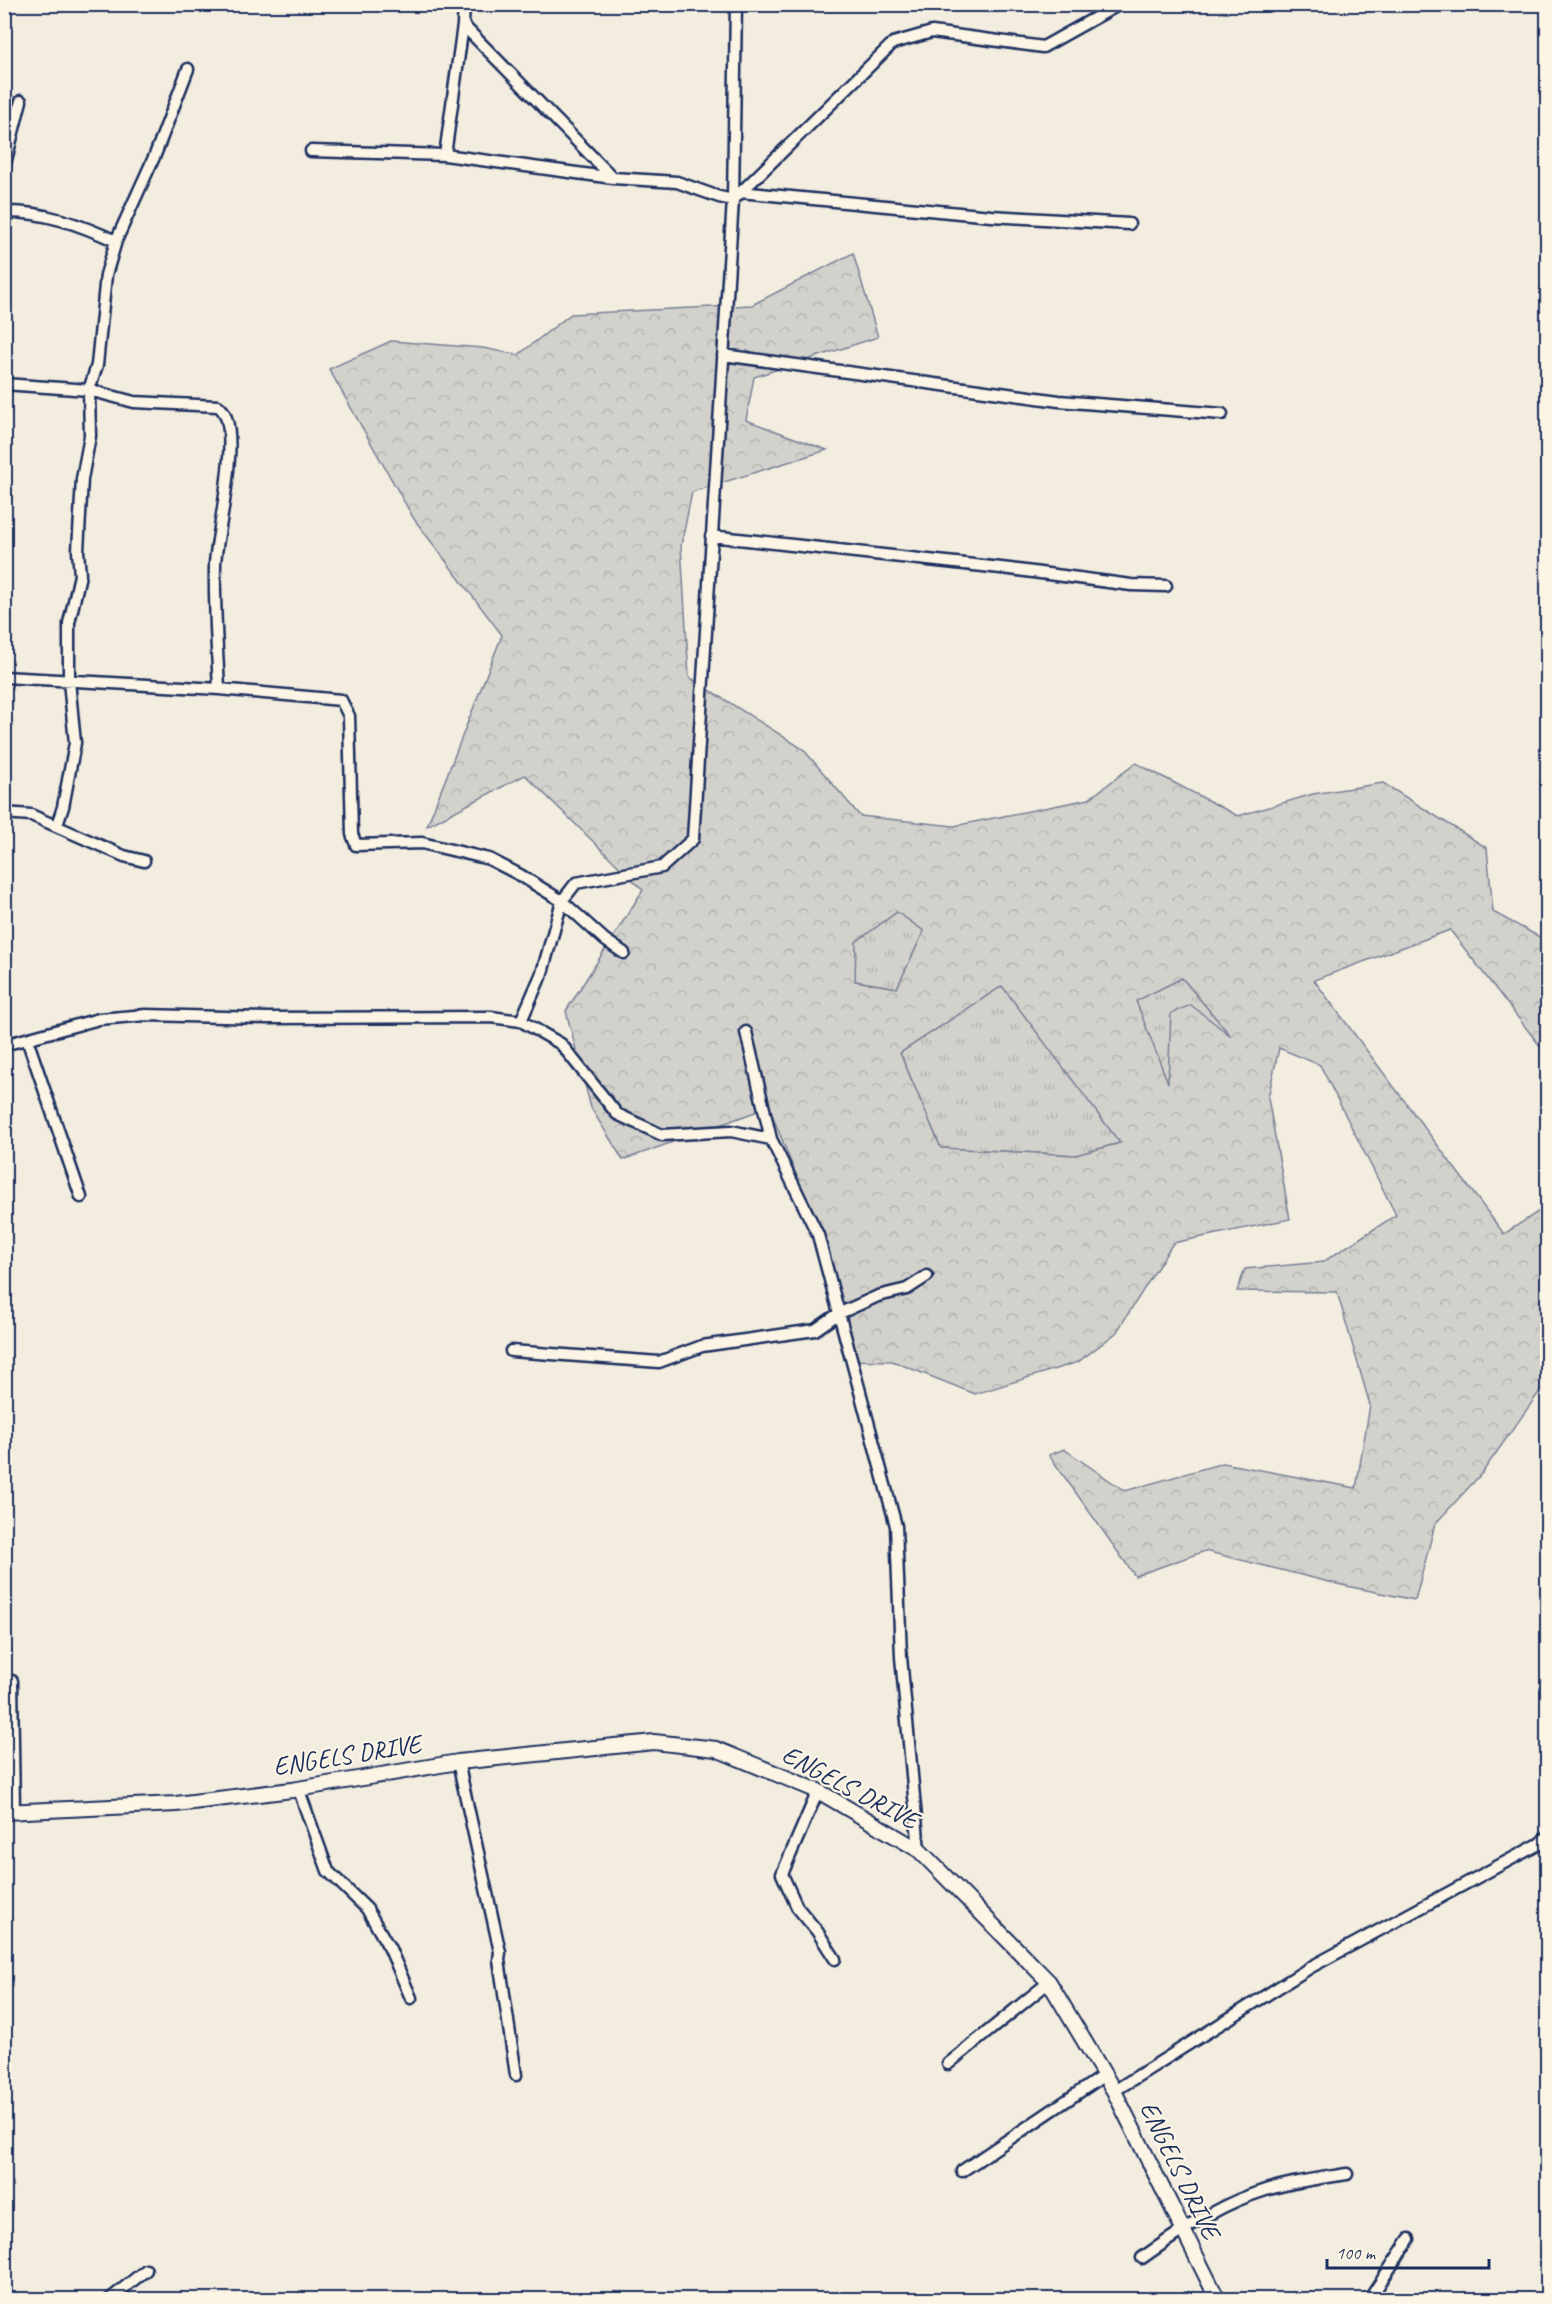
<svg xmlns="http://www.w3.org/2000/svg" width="1552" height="2304" font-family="Caveat,sans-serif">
	<defs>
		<pattern id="grass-tufts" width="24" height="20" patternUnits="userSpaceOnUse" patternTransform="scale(1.5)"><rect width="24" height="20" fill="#d3d1cc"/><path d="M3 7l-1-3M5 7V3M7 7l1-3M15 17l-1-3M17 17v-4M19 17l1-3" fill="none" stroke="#b5b4b2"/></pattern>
		<pattern id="forest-crowns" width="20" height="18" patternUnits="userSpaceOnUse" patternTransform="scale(1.5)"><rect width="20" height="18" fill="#d3d1cc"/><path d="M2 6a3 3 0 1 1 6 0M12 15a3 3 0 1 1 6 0" fill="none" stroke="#b5b4b2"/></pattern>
	</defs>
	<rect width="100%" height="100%" fill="#f3ede0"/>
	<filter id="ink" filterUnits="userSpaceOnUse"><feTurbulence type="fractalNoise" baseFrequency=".0167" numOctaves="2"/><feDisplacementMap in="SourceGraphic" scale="12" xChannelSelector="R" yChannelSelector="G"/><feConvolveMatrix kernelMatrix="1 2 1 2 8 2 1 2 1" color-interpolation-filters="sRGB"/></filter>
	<g filter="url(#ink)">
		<path fill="url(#grass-tufts)" stroke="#778095" stroke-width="1.5" d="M897,912L924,931L897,988L855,981V942Z
			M1182,978L1234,1039L1168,1084L1135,1001Z
			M1002,985L1120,1143L1076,1155L941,1148L900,1053Z"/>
		<path fill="url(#forest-crowns)" stroke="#778095" stroke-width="1.5" fill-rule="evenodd" d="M853,253L878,337L754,377L746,420L827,450L692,492L681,546L689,677L803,749L860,816L954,826L1089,799L1136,763L1238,816L1313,794L1383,783L1487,848L1493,912L1547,941V1055L1450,930L1314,980L1504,1234L1547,1206V1381L1482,1473L1435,1524L1415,1600L1337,1584L1205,1551L1135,1576L1049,1455L1064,1449L1125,1491L1223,1463L1356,1488L1370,1405L1337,1292L1237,1291L1245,1269L1323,1262L1396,1215L1320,1065L1279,1048L1268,1098L1290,1219L1173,1243L1116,1333L1078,1362L975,1394L892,1361L844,1360L814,1241L808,1205L769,1107L623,1160L591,1108L566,1011L643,890L525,775L427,826L502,635L414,519L329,369L391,341L483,348L518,355L571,314L752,305ZM897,912L924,931L897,988L855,981L856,942ZM1182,978L1231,1036L1191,1005L1171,1013L1168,1083L1136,1001ZM1002,986L1120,1143L1076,1155L941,1148L900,1053Z"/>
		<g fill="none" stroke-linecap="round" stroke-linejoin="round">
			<defs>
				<path id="minor" d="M464,4L463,25L613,178
					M311,151L445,155L613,178L677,182L719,197L733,200
					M445,155L463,25
					M4,168L21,101
					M740,192L991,216L1129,224
					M733,200L893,43L932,32L1043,47L1120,4
					M4,212C43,211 81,225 116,241
					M723,355L1059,401L1222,414
					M4,384L89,390L134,402L218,406C245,422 216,535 215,564C214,605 217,647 219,689
					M711,536L1010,569L1131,585L1166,586
					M4,677L219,689L341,700L349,716L352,834L356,845L422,843L489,859L520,875L562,901L605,940L624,953
					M4,813L31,815L124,856L144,861
					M57,825L63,807L75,743L69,681V623L80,575L78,551L82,479L90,436L89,390L97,365L106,275L116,241L155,155L188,69
					M521,1021L561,1044L617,1114L662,1135L731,1131L771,1139L818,1235L896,1526L901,1657L919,1850
					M746,1032L771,1139
					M27,1039L81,1197
					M4,1045L99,1019L146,1015L267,1018L491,1017L521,1021L542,973L562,901L576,883L662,867L693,839L733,200L736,4
					M511,1351L659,1362L702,1346L815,1330L838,1314L878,1296L907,1289L927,1276
					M12,1681L14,1811
					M458,1762L500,1952L499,1960L516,2075
					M298,1788L328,1871L367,1909L390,1949L411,1998
					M818,1791L782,1874L797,1907L817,1931L835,1959
					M948,2064L1049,1982
					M1114,2091L1311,1967L1539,1844L1548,1836
					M962,2171L1103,2076
					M1142,2258C1176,2234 1212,2209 1251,2195C1282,2183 1315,2179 1347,2174
					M4,2294L8,2300
					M109,2300L146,2270
					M1369,2300L1409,2239"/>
				<path id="tertiary" d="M4,1812L176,1804L292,1790L458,1762L654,1742L716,1749L818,1791L919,1850L1049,1982L1114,2091L1218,2300"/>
			</defs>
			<use href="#minor" stroke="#1b2f5e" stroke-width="15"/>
			<use href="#tertiary" stroke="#1b2f5e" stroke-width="18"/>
			<use href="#minor" stroke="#fcf5e5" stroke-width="10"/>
			<use href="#tertiary" stroke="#fcf5e5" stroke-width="14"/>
		</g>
	</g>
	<g text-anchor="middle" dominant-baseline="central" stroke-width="4.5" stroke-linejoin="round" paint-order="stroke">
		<g font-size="26" fill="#1b2f5e" stroke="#fcf5e5">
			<text transform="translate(347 1755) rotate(-9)">ENGELS DRIVE</text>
			<text transform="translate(850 1787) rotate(28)">ENGELS DRIVE</text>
			<text transform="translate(1180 2170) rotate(64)">ENGELS DRIVE</text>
		</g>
	</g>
	<rect width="1552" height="2304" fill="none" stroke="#fcf5e5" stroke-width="24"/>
	<rect x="12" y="12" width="1528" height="2280" fill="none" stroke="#1b2f5e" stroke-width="2" filter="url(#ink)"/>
	<path d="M1327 2259v9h162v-9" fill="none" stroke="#1b2f5e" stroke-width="3"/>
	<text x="1336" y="2259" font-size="18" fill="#1b2f5e" stroke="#fcf5e5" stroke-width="4.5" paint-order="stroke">100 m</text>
</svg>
